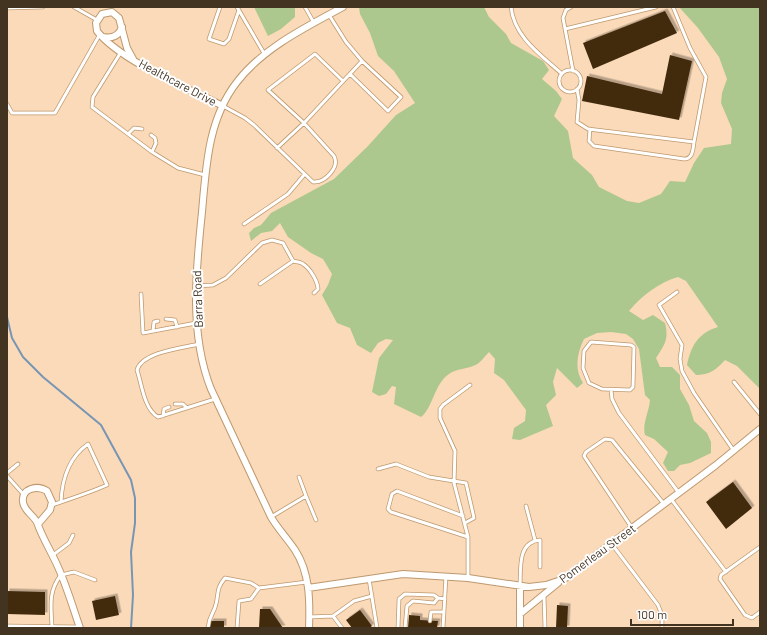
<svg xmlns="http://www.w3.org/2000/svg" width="767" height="635" font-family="Barlow,sans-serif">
	<defs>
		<filter id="shadow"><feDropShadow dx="2.5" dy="-2.5" stdDeviation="0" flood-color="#0004"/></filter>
	</defs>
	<rect width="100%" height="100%" fill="#fadab8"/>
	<path fill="#acc88e" d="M254,7H295V17L281,29L268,36Z
		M359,7H484L489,17L506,34L511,43L543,61L549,70L542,79L556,91L562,99L554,116L568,131L573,158L592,175L599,187L627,201L639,203L661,194L670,181L685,182L694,163L704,148L731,144L732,129L721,103L722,93L727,79L719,57L698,28L679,7H760V389L737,366L725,360C716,370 709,375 696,375L687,365C691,346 698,333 718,327L686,281L678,277C660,282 641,296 629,311L643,320L653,315L665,323C669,339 665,344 656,358L660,367H672L680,375V389L689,405L694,421L707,433L711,442V453L690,463L680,465L674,471H668L663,463L668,452L654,439L645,435C642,424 649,412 650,400L645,395L639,349L633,339L626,334L611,332L597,333L584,339C577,353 574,369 583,383L577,388L557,368L553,382L556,395L546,405L553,426L520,440L512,439L514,428L525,421L526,410L504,380L494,373L495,359L489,352C484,357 480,364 473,366C466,369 456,369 449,374C434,384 433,408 421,417L394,404L396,387L392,386L386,394L379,396L372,392L379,358L393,340L386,339L378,343L371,353L357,345L350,328L337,323L322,295L328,285L332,274L323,259L311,253L288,237L280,223L272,231L261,233L251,241L249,233L254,228L261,225L271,213L334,179L368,146L396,115L415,103L394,71L378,56L370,33L360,14Z"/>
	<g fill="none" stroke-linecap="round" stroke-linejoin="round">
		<path stroke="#7896b4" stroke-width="2" d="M7,317L12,338L23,357L43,377L101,425L131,480L135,498V523L131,552L133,595L131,628"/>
	</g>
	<path fill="#422b0f" filter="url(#shadow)" d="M665,11L677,33L593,69L583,43Z
		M670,55L692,61L679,120L582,101L587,76L662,94Z
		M733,482L752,508L726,529L706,502Z
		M7,591L45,592V615L7,614Z
		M115,596L119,615L96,620L92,601Z
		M557,605L568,606L567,628H556Z
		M260,609H270L283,628H259Z
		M360,610L372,626L369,628H352L346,620Z
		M409,615L420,616V620L438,621L437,628H408Z
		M211,621H224V628H208Z"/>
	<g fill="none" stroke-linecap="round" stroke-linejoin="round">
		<defs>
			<path id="service" d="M74,7L97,20
				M220,7L209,39L224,44L229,39L239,10
				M237,7L265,55
				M305,7L314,23
				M511,7C514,37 541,55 562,74
				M571,7L566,10L563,18L573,71
				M7,8L43,7
				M565,29L656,7
				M121,52L93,97L92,107L152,152L178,168L205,175
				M559 81a11 11 0 1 1 22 0a11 11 0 1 1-22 0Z
				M350,74L388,111L401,97L362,61
				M577,89L579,100L577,122L588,129L694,142L706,77L690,48L673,7
				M7,104L12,113H55L100,34
				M223,106L245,118L254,125L313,182C325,183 340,167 334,156L304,123L362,61L346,42L329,15
				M590,129L589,141L594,146L684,159C693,159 693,149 694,142
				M128,134L134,128L142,129
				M151,135L155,138L156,143L152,152
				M277,148L304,123L268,90L315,54L343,81
				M244,224L288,194L304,175
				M260,284L293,261
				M196,286L213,285L226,278L262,243L272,240L283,243L293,261C296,262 301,262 303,264C310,268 318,282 318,289L314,293
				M677,292L659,305L682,345L680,359L682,371L694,393L734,451
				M141,294L143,333L196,323
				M166,319L175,320L177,327
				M153,331L154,322L158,321
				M591,342L631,345L634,347L633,387L630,390L602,389L589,383L583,368L584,351Z
				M199,344C182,348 142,352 137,370C142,385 144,409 158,417L215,399
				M734,382L760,414
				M611,390L612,399L619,413L679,493
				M175,404H183L187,408
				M163,416L164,409L169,407
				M378,469L396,464L429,477L466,483L474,518L465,523
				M7,473L18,464
				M7,476L24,495
				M299,477L306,496
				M671,499L726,572
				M52,505C70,499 89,493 107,485L88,444C68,458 62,479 61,502
				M526,506L535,540
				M463,516L397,491L392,494L388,509L391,512L468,537
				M271,517L306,496L316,520
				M632,528L584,456L586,452L605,439L612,440L664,504
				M611,543L658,605L662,615V628
				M760,547L721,575L720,579L745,615L752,618L760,612
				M53,555L69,543L73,535
				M468,578V537L454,483L455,451L440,418V409L443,405L470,385
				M369,579L377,628
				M520,586C521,569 517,542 540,540V567
				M544,596L545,628
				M333,616L342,628
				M309,617L333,616L354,601L372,596
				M430,621L431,612H444
				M7,626L79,627
				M52,627C51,607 48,591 61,575L74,572L95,580
				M208,628C209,615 214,614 216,604C219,592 216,589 225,578L251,583L259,588
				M237,628L239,601L251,599L259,588L307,582
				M398,628L399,599L405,594L434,595L438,598L445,599
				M405,628L407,606L413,601L434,603L438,598
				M443,628L446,576"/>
			<path id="minor" d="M103,37C112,39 119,36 122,27
				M133,59L127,48L119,18L112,12L102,14L96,23L97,31C119,60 189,89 223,106
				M38,524L50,510L52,502L47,491C38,485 21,488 23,502C24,512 36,516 38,525C43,539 52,553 58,567C67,587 73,608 80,628
				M308,588L403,574L468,578L529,587L546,585L564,579L716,465L760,429
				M520,614L558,583
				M309,628C310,601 310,573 295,550C287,538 278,529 271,517L211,389C189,334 196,269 202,212C206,167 208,119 237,82C263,48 306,27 343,7
				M520,628V586"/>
		</defs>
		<use href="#service" stroke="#be996f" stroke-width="4.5"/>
		<use href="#minor" stroke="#be996f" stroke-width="8"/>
		<use href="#service" stroke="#fff" stroke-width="3"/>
		<use href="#minor" stroke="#fff" stroke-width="6"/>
	</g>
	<g text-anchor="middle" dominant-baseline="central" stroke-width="4" stroke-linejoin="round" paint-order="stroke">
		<g font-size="12" fill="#433422" stroke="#fff">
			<text transform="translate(178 82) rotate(28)">Healthcare Drive</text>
			<text transform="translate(197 299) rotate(-92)">Barra Road</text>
			<text transform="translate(597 553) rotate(-36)">Pomerleau Street</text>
		</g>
	</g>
	<rect width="767" height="635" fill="none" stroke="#433422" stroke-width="16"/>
	<path d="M631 619v6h102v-6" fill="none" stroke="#433422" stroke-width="2"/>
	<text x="637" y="619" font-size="12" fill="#433422" stroke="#ffffff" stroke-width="3" paint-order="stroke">100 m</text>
</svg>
